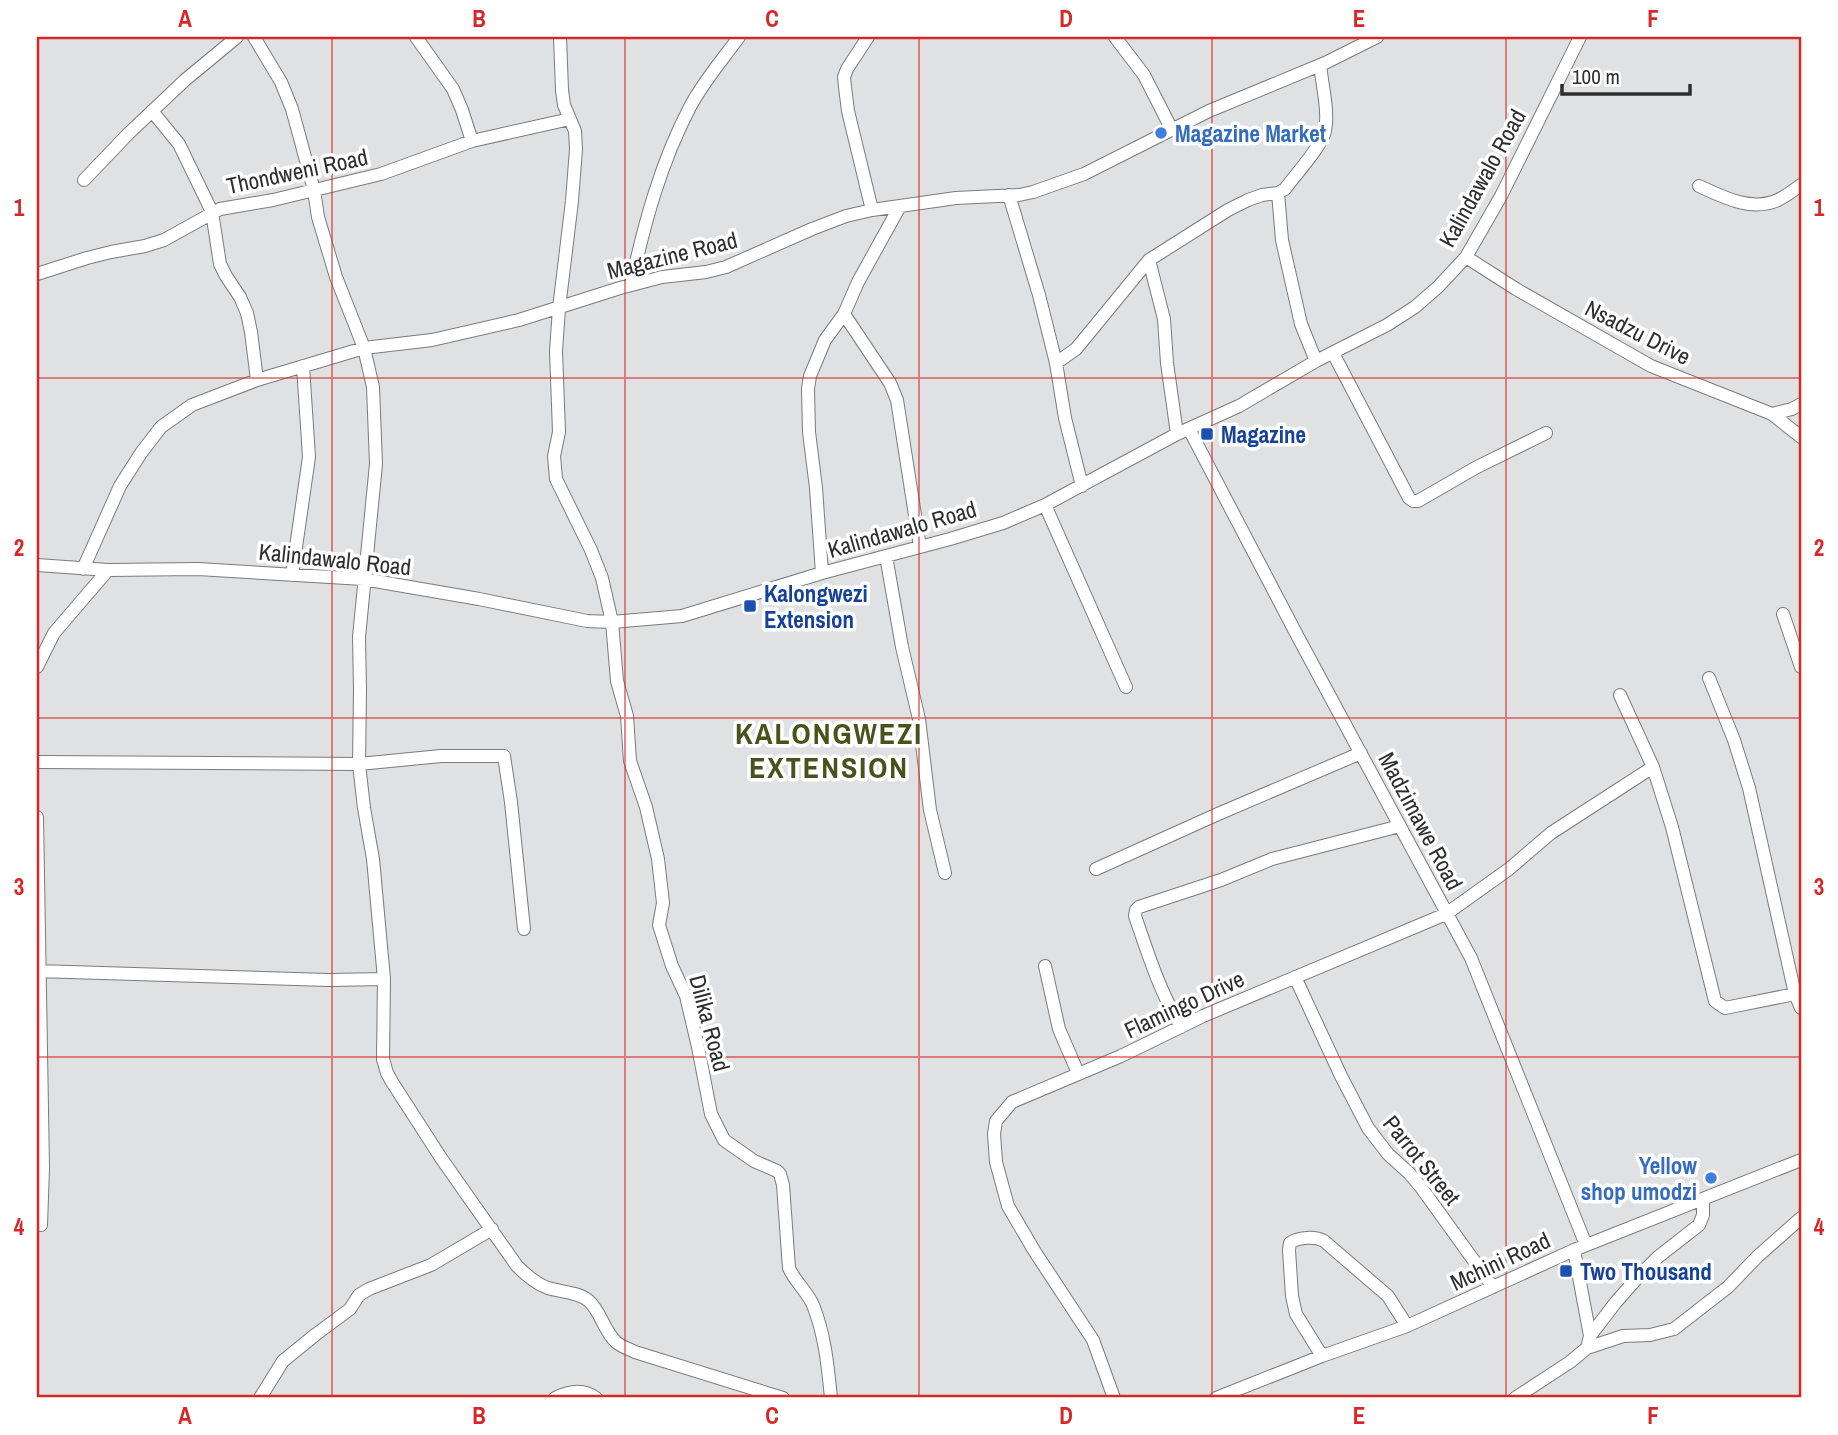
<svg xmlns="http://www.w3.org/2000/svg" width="1838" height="1435" font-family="'Archivo Narrow',sans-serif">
	<rect width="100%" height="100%" fill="#e0e1e2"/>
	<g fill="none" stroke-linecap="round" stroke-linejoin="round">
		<defs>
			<path id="minor" d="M254,37L281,82L292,109L314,190L318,217L336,277L364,348L373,387L376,464L359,637L360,690L359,764L364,808L373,859L384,979L383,1059L387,1073L392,1082L441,1158L517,1266C526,1275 536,1284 548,1288C561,1292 579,1292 589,1301C601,1312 604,1331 616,1342C622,1347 629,1349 635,1352L783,1398
				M416,37L453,89L462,110L472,141
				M560,37L562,90L564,105L575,131L576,149L572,201L559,308L556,351L559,432L554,456L556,479L591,550L602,578L612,622L617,681L627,716L630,761L646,807L658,859L663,903L659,925L672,966L686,996L698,1047L711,1114L724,1140L754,1161L777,1171L780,1174L783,1185L789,1268C795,1282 807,1291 813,1305C825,1335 828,1367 831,1398
				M868,37L847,69L844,77L845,87L848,111L872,210
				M1115,37L1144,75L1172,130
				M152,111L179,144L212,212L220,264L226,276L240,297L247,313L251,332L257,380
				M84,180L128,134L185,80L237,37
				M1699,186C1723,197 1751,212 1778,200C1786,196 1794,190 1801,185
				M1278,193L1282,240L1301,324L1316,361
				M1009,195L1039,295L1056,363L1065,418L1082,486
				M1466,257L1516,289L1651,366L1772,414L1801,437
				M1149,260L1164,319L1167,363L1177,434
				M37,274L87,258L111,252L145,246L164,240L220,209L273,200L381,174L472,141L570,119
				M631,285C644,224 661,162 690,107C703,82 723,59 739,37
				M844,314L890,383L897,400L920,547
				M1333,353L1409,498L1413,501H1418L1477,467L1546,433
				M1056,363L1076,349L1149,260L1228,210L1248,200L1262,195L1278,193L1285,189C1295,175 1322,146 1325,131C1329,112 1322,84 1320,65
				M1772,414L1792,409L1801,404
				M1189,429L1298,637L1471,958L1586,1245
				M1045,505L1126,687
				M886,556L902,647L919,719L930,810L945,873
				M37,565L108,570L198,569L363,579L479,599L587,621L612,622L682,616L822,573L950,539L1003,523L1045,505L1177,434L1239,406L1316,361L1387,325L1415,307L1438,287L1466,257L1501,196L1580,37
				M83,569L120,486L141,453L161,427L192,405L257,380L364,348L432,340L519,320L620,288L662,277L706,272L726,267L812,229L846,216L872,210L956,198L1019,195L1033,192L1084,174L1209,111L1325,63L1377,37
				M822,573L816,488L809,432L808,389L810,376L825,340L844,314L858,282L900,206
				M292,575L309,457L303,366
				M1783,614L1801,667
				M37,667L54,633L108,570
				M1709,678L1734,740L1749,788L1795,994L1801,1008
				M1620,695L1653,767L1672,827L1715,1001L1725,1008L1795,994
				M37,762L359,764L441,756H504L511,802L524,929
				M37,817L43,1168L41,1225
				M1096,869L1218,814L1361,753
				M1045,966L1059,1029L1078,1073
				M37,971L329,980L384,979
				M1295,977L1341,1076L1368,1128L1388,1154L1409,1173L1420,1186L1493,1287
				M1181,1027C1160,992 1148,954 1135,916L1136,910L1139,907L1221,880L1272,859L1400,826
				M1574,1250L1590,1336
				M1587,1348L1623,1336L1650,1335L1674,1329L1728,1287L1758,1256L1801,1218
				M1322,1356L1296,1314L1292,1296L1289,1250L1290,1243C1298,1237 1315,1236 1324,1241L1388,1296L1407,1326
				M260,1398L283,1361L315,1335L350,1309L359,1295L369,1289L431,1265L492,1229
				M555,1398C569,1391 583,1388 596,1398
				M1114,1398L1093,1340L1035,1252L1008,1206L996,1162L994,1134L996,1121L1012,1102L1121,1056L1203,1016L1446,914L1509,869L1551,833L1653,767
				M1216,1398L1322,1356L1407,1326L1574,1250L1801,1160
				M1515,1398L1570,1362L1587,1348L1590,1336L1616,1302L1639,1276L1658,1257L1699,1225L1703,1215V1199"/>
		</defs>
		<use href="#minor" stroke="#7a7b7c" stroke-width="14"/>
		<use href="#minor" stroke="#fff" stroke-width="12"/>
	</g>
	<path fill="none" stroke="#d62828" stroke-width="2" stroke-opacity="0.55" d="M332,37V1398M625,37V1398M919,37V1398M1212,37V1398M1506,37V1398M37,378H1801M37,718H1801M37,1057H1801"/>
	<g fill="#3f7fe0" stroke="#fff" stroke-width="2.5">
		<circle cx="1161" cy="133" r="7"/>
		<circle cx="1711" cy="1178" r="7"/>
	</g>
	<g fill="#1a4fb4" stroke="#fff" stroke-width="2.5">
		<rect x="1200" y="427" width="14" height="14" rx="3.5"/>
		<rect x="743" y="599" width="14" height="14" rx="3.5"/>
		<rect x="1559" y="1264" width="14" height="14" rx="3.5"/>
	</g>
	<g text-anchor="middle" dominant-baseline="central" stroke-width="7" stroke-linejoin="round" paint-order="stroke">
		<g font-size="23" font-weight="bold" fill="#366cbe" stroke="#fff" text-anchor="start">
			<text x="1175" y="133">Magazine Market</text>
			<text x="1697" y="1165" text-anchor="end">Yellow<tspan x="1697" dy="26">shop umodzi</tspan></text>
		</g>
		<g font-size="23" fill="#2e2e2f" stroke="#fff">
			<text transform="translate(297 171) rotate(-12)">Thondweni Road</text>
			<text transform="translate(1482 178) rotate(-61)">Kalindawalo Road</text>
			<text transform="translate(672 255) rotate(-14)">Magazine Road</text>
			<text transform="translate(1638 332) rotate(27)">Nsadzu Drive</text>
			<text transform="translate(902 529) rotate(-16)">Kalindawalo Road</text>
			<text transform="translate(335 559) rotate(6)">Kalindawalo Road</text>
			<text transform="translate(1421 821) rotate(62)">Madzimawe Road</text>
			<text transform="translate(1184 1004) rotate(-25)">Flamingo Drive</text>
			<text transform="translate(710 1023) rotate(75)">Dilika Road</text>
			<text transform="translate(1422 1160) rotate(51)">Parrot Street</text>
			<text transform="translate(1500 1261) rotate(-25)">Mchini Road</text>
		</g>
		<g font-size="23" font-weight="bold" fill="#164399" stroke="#fff" text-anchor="start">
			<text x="1221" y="434">Magazine</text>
			<text x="764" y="593">Kalongwezi<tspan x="764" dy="26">Extension</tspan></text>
			<text x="1580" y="1271">Two Thousand</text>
		</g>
		<g font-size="30" font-weight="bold" letter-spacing="2" fill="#48521a" stroke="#fff">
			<text x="829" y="733">KALONGWEZI<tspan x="829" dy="34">EXTENSION</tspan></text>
		</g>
	</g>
	<rect width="1838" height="1435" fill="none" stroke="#ffffff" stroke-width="77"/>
	<path d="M1562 84v10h128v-10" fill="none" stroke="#2e2e2f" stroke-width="3.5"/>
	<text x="1572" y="84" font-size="21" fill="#2e2e2f" stroke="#ffffff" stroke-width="5" paint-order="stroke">100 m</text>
	<rect x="38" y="38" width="1762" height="1358" fill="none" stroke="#d62828" stroke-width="2.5"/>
	<g font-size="23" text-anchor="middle" font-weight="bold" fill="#d62828">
		<text x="185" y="27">A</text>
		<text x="479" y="27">B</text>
		<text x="772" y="27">C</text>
		<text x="1066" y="27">D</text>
		<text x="1359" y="27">E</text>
		<text x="1653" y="27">F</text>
		<text x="19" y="216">1</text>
		<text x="1819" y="216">1</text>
		<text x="19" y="556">2</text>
		<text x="1819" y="556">2</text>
		<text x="19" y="895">3</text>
		<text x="1819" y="895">3</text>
		<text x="19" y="1235">4</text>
		<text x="1819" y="1235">4</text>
		<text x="185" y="1424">A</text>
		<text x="479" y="1424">B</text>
		<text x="772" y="1424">C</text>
		<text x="1066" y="1424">D</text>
		<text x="1359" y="1424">E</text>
		<text x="1653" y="1424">F</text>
	</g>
</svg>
